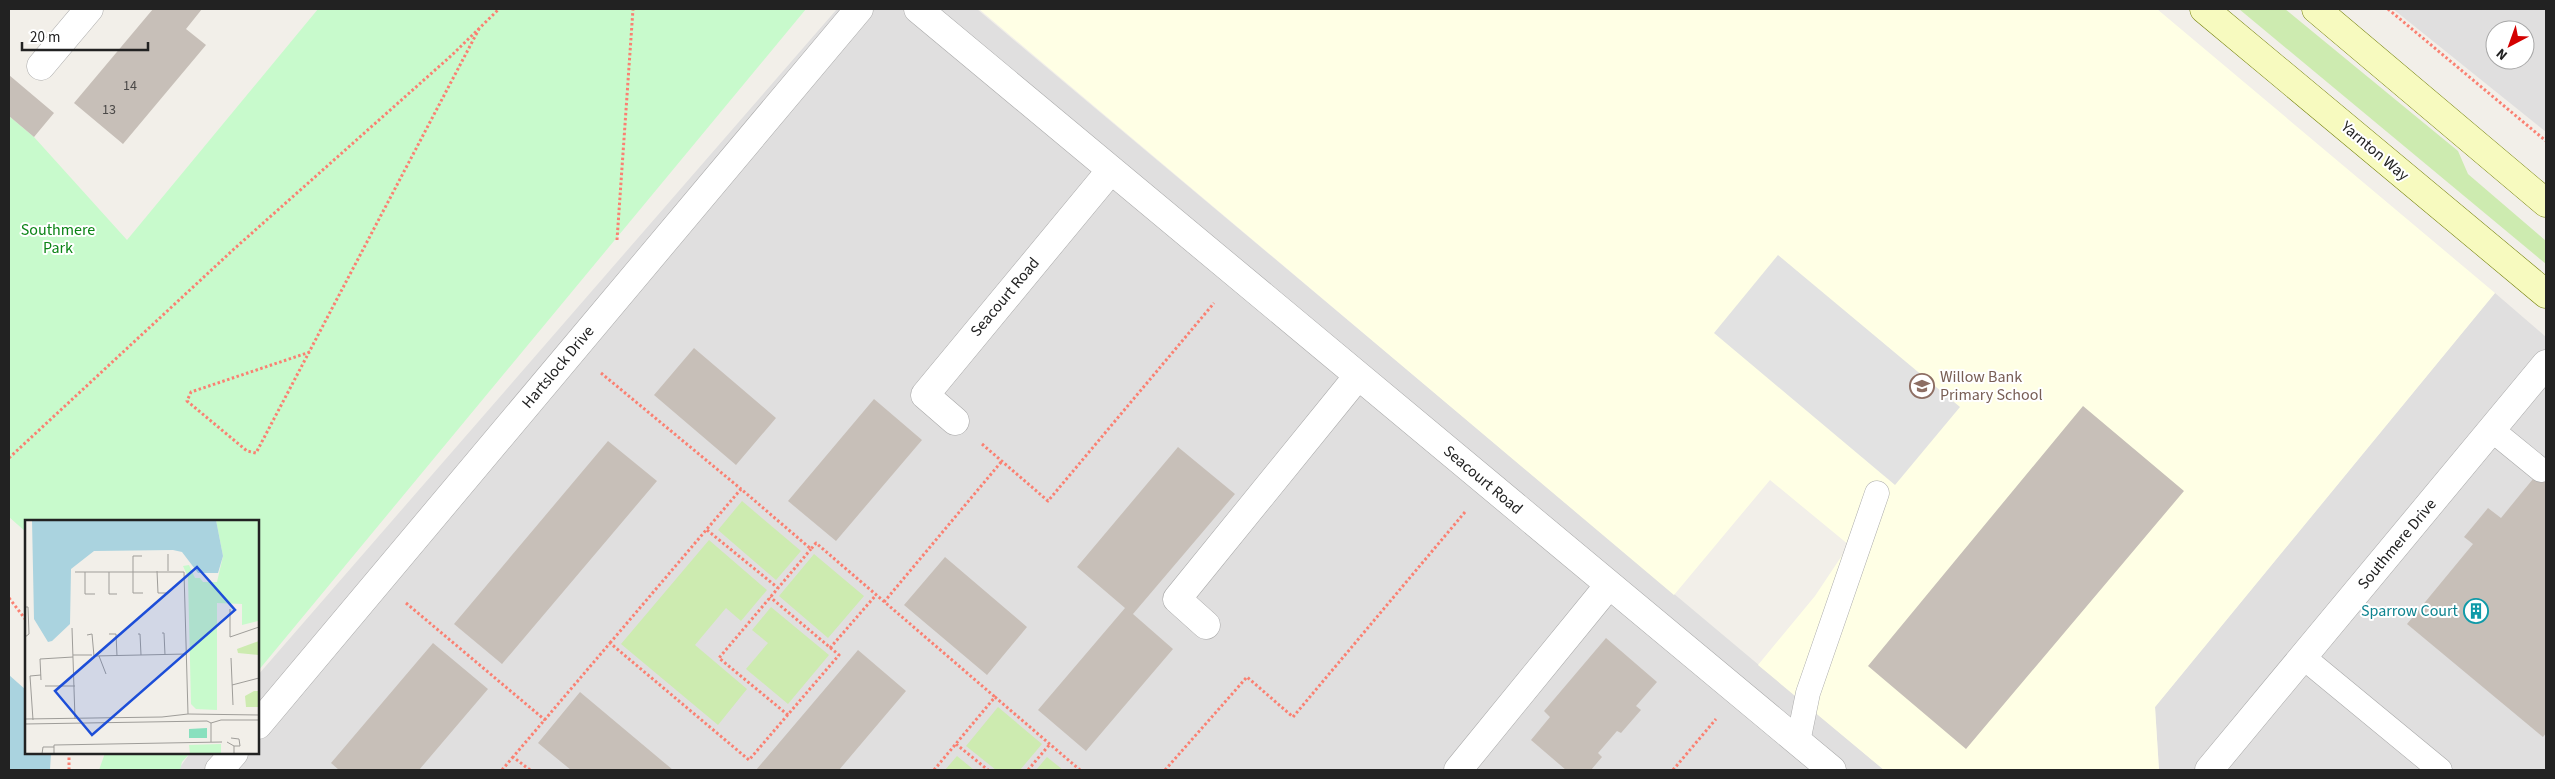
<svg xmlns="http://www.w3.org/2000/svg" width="2555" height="779" font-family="'Source Sans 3',sans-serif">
	<rect width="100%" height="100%" fill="#f2efe9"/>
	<path fill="#e0dfdf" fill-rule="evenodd" d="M837,9H977L1884,770H178L190,753H258V675Z
		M2393,9H2546V132ZM2495,30H2525V60H2495Z
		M2495,293L2546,337V770H2159L2155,707Z"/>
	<path fill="#ffffe5" d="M979,9H2157L2495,293L2155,707L2159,770H1884L1758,665L1815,596L1849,545L1770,480L1674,595Z"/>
	<path fill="#cdebb0" d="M2239,9H2285L2458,151L2468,174L2546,241V264Z
		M742,501L801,551L776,580L718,530Z
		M709,540L767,590L741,621L726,608L695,645L747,689L718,725L621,644Z
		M814,554L864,596L828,638L779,596Z
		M771,607L829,655L788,704L746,669L768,643L752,630Z
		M998,707L1042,744L1020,770H996L966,746Z
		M957,756L974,770H945Z
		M1047,757L1063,770H1036Z"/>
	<path fill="#c8facc" d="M318,9H806L258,671V522H26V532L9,517V116L34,137L127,240Z
		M105,753H190L182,762L180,770H99Z"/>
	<path fill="#e2e2e2" d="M1778,255L1960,407L1895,485L1714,333Z"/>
	<path fill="#aad3df" d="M9,675L26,690V753H51L50,770H9Z"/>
	<path fill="#c7bfb8" d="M153,9H202L186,29L206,45L123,144L74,103Z
		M9,75L54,113L34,137L9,116Z
		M694,348L776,418L736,465L654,395Z
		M874,399L922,440L836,541L788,501Z
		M2083,406L2184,491L1966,749L1868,666Z
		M608,441L657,481L502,664L454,624Z
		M1178,447L1235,494L1133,614L1173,649L1086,751L1038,710L1125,608L1077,567Z
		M2546,463V733L2543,737L2407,624L2473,544L2464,537L2488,508L2501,518Z
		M945,557L1027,627L987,675L904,605Z
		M1606,638L1657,682L1636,706L1641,710L1621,733L1617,731L1598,753L1602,757L1591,770H1566L1531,740L1550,717L1544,711Z
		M433,643L488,689L419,770H339L331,763Z
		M858,650L906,691L839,770H756Z
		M580,692L673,770H571L538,743Z"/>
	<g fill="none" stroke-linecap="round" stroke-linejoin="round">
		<defs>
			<path id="lane" d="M2492,430L2541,470
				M2303,657L2440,770
				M1798,742L1808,693L1877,493"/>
			<path id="street" d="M918,9L1832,770
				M41,66L89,9
				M955,421L925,395L1111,170
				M1206,625L1177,599L1358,376
				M258,725L859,9
				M219,770L234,753
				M1458,770L1609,585
				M2209,770L2546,364"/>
			<path id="secondary" d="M2204,9L2546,294
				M2316,9L2546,203"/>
		</defs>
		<use href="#lane" stroke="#a9a9a9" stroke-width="25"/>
		<use href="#street" stroke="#a9a9a9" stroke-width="29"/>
		<use href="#secondary" stroke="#707d05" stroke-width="29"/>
		<path stroke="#fa8072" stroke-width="3" stroke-dasharray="2.5 2.5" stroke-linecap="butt" d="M2388,9L2546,141
			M617,240L633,9
			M310,352L191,392L187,401L247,451L256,453L480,27
			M601,373L741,489
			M982,444L1048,501L1214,303
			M9,458L234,249L452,55L499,9
			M707,530L778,588
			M9,598L26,620
			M884,602L1002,461
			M406,603L545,720
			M610,643L741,489L811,549L816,543L995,697
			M830,648L876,595
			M788,715L719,658L811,549
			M956,744L988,770
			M69,770V753
			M502,770L513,757
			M530,770L513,757L610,643L749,760L839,655L770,597
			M934,770L995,697L1080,770
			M1028,770L1050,744
			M1165,770L1247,677L1293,717L1465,512
			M1673,770L1716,719"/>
		<use href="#lane" stroke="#fff" stroke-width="24"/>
		<use href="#street" stroke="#fff" stroke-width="28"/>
		<use href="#secondary" stroke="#f7fabf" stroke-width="28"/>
	</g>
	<defs>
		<symbol id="school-ring" viewBox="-11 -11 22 22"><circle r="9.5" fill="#fff" stroke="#8d6e63" stroke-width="1.5"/><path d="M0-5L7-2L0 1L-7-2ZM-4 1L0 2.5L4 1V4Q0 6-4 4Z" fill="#8d6e63"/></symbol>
		<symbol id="building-ring" viewBox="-11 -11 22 22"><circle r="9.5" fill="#fff" stroke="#0f9aa8" stroke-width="1.5"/><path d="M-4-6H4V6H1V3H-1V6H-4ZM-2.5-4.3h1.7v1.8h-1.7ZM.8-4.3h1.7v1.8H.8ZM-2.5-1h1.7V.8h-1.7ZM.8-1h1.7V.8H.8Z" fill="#0f9aa8"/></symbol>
	</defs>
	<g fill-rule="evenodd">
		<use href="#school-ring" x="1908" y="372" width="28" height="28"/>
		<use href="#building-ring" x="2462" y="597" width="28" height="28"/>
	</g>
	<g text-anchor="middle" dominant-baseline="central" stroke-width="4" stroke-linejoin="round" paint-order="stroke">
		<g font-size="14" fill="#4b4948">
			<text x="130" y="86">14</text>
			<text x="109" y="110">13</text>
		</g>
		<g font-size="16" fill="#222" stroke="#fff">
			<text transform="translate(2375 151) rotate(40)">Yarnton Way</text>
			<text transform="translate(1005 297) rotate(-50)">Seacourt Road</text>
			<text transform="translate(558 367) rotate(-50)">Hartslock Drive</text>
			<text transform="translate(1483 480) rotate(40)">Seacourt Road</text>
			<text transform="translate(2397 544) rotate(-50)">Southmere Drive</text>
		</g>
		<g font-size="16" fill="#0c8416" stroke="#fff">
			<text x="58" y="230">Southmere<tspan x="58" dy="18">Park</tspan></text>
		</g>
		<g font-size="16" fill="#785e54" stroke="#fff" text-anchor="start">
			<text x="1940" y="377">Willow Bank<tspan x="1940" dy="18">Primary School</tspan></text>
		</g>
		<g font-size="16" fill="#0d838f" stroke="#fff" text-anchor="end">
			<text x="2458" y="611">Sparrow Court</text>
		</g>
	</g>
	<g transform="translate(25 520)">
		<rect width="234" height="234" fill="#f2efe9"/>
		<path d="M234,121V135L213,133L212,129ZM229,171H234V187H221L220,176Z" fill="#cdebb0"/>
		<path d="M191,0H234L233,101L217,105V84L192,83V190L171,189L166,184L163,57L158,46L164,45L170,58H175L178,62H192L198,36ZM196,224V234H165L164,225Z" fill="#c8facc"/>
		<path d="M182,208V218H164V209Z" fill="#88e0be"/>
		<path d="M7,0H191L198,36L193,53H173L157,32L148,30L69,31L46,49L45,104L27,121L23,122L9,99Z" fill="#aad3df"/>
		<path fill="none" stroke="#9f9d99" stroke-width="1" d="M117,36H108V73H118M132,51L133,73H142M143,51V34M50,52H159L163,194M60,52V74H70M84,52V74H92M0,87H3L4,114L0,117M205,89V117L234,107M47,108L50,199M137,113H139L140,135M84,114H91L92,136M113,114H115L116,135M62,115L67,114L69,136L162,134M48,135H67M74,136L81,154M206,138L208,185M16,160L15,139L48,137M207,165L234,158M20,166H50M0,199L137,197L163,194L234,195M8,200L5,156L16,155M186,203L196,200H234M186,203V222M0,204L182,201L186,203M206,218L214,219L215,226H209M202,222L209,226V234M17,234L18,227H29M29,234V225L197,222"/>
		<path fill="#1d4ed8" fill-opacity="0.15" stroke="#1d4ed8" stroke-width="2.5" d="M172,47L210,90L67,215L30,171Z"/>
		<rect width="234" height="234" fill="none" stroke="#222" stroke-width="2.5"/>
	</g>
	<rect width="2555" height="779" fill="none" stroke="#222222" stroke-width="20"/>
	<g transform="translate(2510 45) rotate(221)"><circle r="24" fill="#ffffff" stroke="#a7a7a7"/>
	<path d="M0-4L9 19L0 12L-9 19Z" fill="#d40000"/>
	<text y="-8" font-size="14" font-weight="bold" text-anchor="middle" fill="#222222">N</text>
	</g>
	<path d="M22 42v8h126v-8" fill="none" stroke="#222222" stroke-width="2.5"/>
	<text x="30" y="42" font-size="15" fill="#222222" stroke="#ffffff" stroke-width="4" paint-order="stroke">20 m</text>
</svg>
